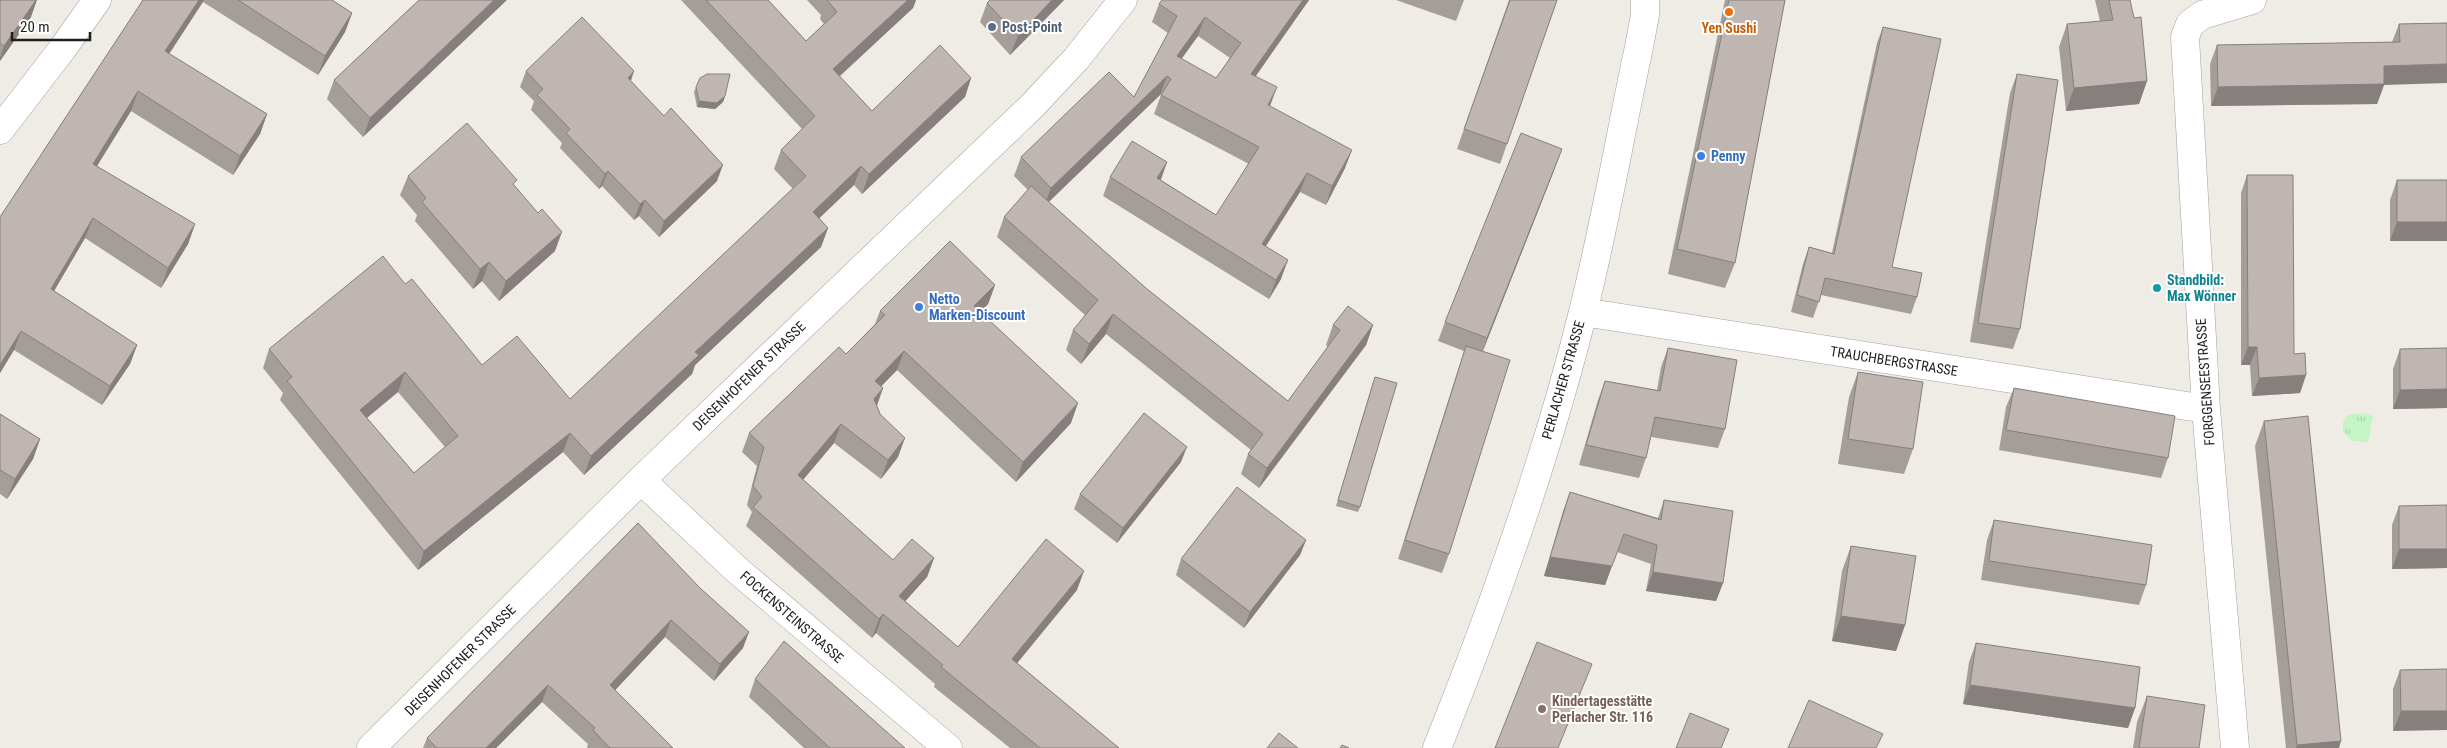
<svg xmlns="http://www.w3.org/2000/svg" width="2447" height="748" font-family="'Roboto Condensed',sans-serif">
	<defs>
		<pattern id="park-tufts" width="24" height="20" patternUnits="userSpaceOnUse" patternTransform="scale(1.25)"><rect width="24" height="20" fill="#c6f5c5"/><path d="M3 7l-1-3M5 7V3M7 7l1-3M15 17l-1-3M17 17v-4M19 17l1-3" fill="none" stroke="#aad2a9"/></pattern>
	</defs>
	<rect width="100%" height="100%" fill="#efebe5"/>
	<path fill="url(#park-tufts)" d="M2364,413L2373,416L2368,442L2352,441L2343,431V422L2348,415Z"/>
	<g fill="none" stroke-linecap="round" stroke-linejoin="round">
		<defs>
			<path id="minor" d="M0,130L63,48L97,0
				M1583,312L2206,409
				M641,480L737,570L948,748
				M371,748L641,480L1033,105L1076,59L1123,0
				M1437,748C1494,606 1546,461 1583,312C1605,225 1620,135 1639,47L1645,15V0
				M2235,748L2206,409L2185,37L2190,24L2202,15L2252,0"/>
		</defs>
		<use href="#minor" stroke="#a2a2a2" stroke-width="29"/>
		<use href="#minor" stroke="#fff" stroke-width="28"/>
	</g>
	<path fill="#a49d99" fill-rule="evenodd" d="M0,0L31,17L0,61Z
		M143,0H332L352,13L345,32L318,75L203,2L169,54L267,114L260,134L233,175L131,111L96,166L195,224L188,244L161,288L85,238L54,291L137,345L130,364L102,405L14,350L0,373V217Z
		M419,0L363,137L327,99L334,80Z
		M681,0H768L806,41L824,24L820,19L821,15L807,0H916L913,8L839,76L872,111L971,78L965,97L862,194L854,185L819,218L828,228L821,247L695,365L692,374L584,475L563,452L418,570L280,400L283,393L263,368L269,349L405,284L482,365L570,399L793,189L774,169L781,150L802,129ZM398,392L445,447L414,473L367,418Z
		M990,0H1064L1010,55L980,22L987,3Z
		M1162,0H1309L1255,76L1270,106L1345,168L1326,205L1300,192L1266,246L1281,279L1269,299L1103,196L1110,177L1167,162L1161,180L1216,215L1249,164L1154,114L1161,95H1160L1049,202L1147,289L1288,401L1328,347L1326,345L1333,325H1373L1366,345L1259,488L1241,474L1248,454L1251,450L1106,334L1081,364L1066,350L1073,330L1085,315L997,237L1004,217L1028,190L1014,176L1021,157L1134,97L1168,33L1152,22L1159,4ZM1198,36L1230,58L1216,78L1181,59Z
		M1396,0H1464L1456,21Z
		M1509,0H1557L1500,164L1457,149Z
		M1725,0H1785L1735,263L1725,288L1668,274Z
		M2095,0H2130L2147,81L2139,104L2066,111L2059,47L2067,24L2100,21Z
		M2447,23L2384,85L2377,104L2211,106L2210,64L2217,45L2392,42L2399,24Z
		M1883,27L1892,267L1917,297L1911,314L1821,295L1813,318L1791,312L1803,264L1809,247L1832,253L1877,43Z
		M526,71L631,81L717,181L659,237L639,216L634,220L602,186L599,189L560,148L562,143L531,110L534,101L520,87Z
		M2017,74L2020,329L2013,349L1970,342L2010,93Z
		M700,78L725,96L723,102L715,109L697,107L694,92Z
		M1555,168L1483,351L1449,554L1442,573L1398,559L1464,351L1438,341L1445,322Z
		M2247,175L2294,354L2306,375L2300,393L2252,396L2250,365H2241V193Z
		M408,176L515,186L555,251L499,301L482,281L473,289L415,221L417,215L400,195Z
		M2397,180H2447L2390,241V200Z
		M995,285L988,304L981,312L1071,423L1016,482L897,370L881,386L883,388L877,406L898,457L881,479L834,443L803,480L893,560L934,558L927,577L905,601L958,647L1077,590L1017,663L1119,748H1010L934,687L935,684L876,633L872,638L746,526L752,512L747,505L757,466L742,452L749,433L846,354L875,324L880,311Z
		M1668,348L1725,429L1718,448L1651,437L1646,458L1639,478L1579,465L1598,400L1605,381L1657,390L1661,367Z
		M2447,348V408L2393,409V369L2400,349Z
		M1858,372L1913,449L1904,474L1838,464L1849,397Z
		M1373,382L1360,507L1358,512L1336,506Z
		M2014,388L2168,458L2161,478L1999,450L2006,407Z
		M0,414L40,439L33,459L7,499L0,494Z
		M2264,421L2339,748H2286L2255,446Z
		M1181,462L1117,543L1074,509L1080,494Z
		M1570,492L1658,518L1664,500L1723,583L1716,601L1646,591L1651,564L1617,552L1605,585L1544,576L1563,511Z
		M2447,505V568L2392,569V525L2399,506Z
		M1994,520L2146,585L2139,605L1981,580L1987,540Z
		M638,523L743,648L714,681L665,637L615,690L673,748H588L587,747L588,744L542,702L496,748H423L427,738Z
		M1306,540L1300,555L1244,628L1176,575L1181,559Z
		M1851,546L1905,625L1896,651L1832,641L1842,571Z
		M1976,643L2135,708L2128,728L1963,704L1969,662Z
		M2447,669L2393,731V689L2400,670Z
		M755,679L905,748H804L749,697Z
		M2147,696L2199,748H2133L2137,722Z"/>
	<path fill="#867f7d" d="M36,0H37L31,17L0,61V58L4,46Z
		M199,0H204L158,71L165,51Z
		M494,0H507L363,137L370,118Z
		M908,0H916L913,8L826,89L833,69Z
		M1052,0H1064L1010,55L1018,36Z
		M1303,0H1309L1244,93L1251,74Z
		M352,13L345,32L318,75L325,56Z
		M1205,17L1198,36L1170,75L1177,56Z
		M2447,64V83L2384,85L2377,104L2211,106L2218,87L2384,66Z
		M634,71L629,87L628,78Z
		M1167,76L1160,95L1044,206L1051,188Z
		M971,78L965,97L862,194L869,174Z
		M2147,81L2139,104L2066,111L2074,88Z
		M1277,87L1270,106L1268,105Z
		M138,91L131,111L86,184L93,164Z
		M725,96L723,102L715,109L697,107L699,101Z
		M267,114L260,134L233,175L240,156Z
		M1562,149L1555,168L1480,358L1487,338Z
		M1352,150L1345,168L1326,205L1332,186Z
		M1167,162L1160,181L1157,178Z
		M723,165L717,181L659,237L664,221Z
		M861,166L854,185L806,231L813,212Z
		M608,171L602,186L599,189L605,174Z
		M1307,173L1300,192L1255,263L1262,244Z
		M645,200L639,216L634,220L640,204Z
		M93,218L85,238L44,308L51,289Z
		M2397,222H2447V241H2390Z
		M195,224L188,244L161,288L168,268Z
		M828,228L821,247L695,365L692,374L584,475L591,456L695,352Z
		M562,232L555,251L499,301L506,281Z
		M1288,260L1281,279L1269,299L1276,280Z
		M489,262L482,281L473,289L480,269Z
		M995,285L988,304L967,325L974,306Z
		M1113,314L1106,334L1081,364L1089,344Z
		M1373,325L1366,345L1259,488L1267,468Z
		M21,331L14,350L0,373V365Z
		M137,345L130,364L102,405L110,386Z
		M2248,347H2257L2250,365H2241Z
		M904,351L897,370L868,400L875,381Z
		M405,372L398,392L353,429L360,410Z
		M2306,375L2300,393L2252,396L2259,378Z
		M883,388L876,407L874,399Z
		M2447,389V408L2393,409L2400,390Z
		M1078,403L1071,423L1016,482L1023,462Z
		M841,424L834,443L791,494L798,475Z
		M570,433L563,452L418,570L424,551Z
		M905,438L898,457L881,479L888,460Z
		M40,439L33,459L7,499L15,479Z
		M1187,447L1181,462L1117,543L1123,528Z
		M1306,540L1300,555L1244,628L1250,612Z
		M2399,549H2447V568L2392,569Z
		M1550,557L1612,566L1605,585L1544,576Z
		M934,558L927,577L892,616L899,596Z
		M1084,571L1077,590L1005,678L1012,659Z
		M1653,572L1723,583L1716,601L1646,591Z
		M883,614L876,633L872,638L879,619Z
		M1841,616L1905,625L1896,651L1832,641Z
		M671,620L665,637L604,702L610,685Z
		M749,632L743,648L714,681L720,664Z
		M548,685L542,702L496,748H486Z
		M1970,685L2135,708L2128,728L1963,704Z
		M2401,711H2447V730L2393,731Z
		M2341,741L2339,748H2296L2297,745Z"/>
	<path fill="#bfb6b2" stroke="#867f7d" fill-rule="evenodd" d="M0,0H36L4,46L0,43Z
		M143,0H199L165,51L267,114L240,156L138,91L93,164L195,224L168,268L93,218L51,289L137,345L110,386L21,331L0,365V217Z
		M238,0H332L352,13L325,56Z
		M419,0H494L370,118L334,80Z
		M706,0H768L806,41L837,12L827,0H908L833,69L872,111L940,45L971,78L869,174L861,166L813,212L828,228L695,352L699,355L591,456L570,433L424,551L287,381L292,377L269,349L383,256L405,284L412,279L482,365L517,336L570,399L806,176L781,150L815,116ZM405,372L458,436L414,473L360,410Z
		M990,0H1052L1018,36L987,3Z
		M1162,0H1303L1251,74L1277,87L1268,105L1352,150L1332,186L1307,173L1262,244L1288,260L1276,280L1110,177L1132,141L1167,162L1157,178L1216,215L1259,147L1161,95L1171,79L1167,76L1051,188L1021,157L1109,72L1134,97L1177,16L1159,4ZM1205,17L1241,43L1216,78L1177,56Z
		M1510,0H1557L1507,144L1464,129Z
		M1729,0H1785L1735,263L1677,249Z
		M2109,0H2130L2134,18L2141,17L2147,81L2074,88L2067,24L2113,20Z
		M582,17L634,71L628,78L664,116L671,108L723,165L664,221L645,200L640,204L608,171L605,174L566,133L570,129L537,95L543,89L526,71Z
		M2447,23V64L2384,66V84L2218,87L2217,45L2400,42L2399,24Z
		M1883,27L1941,39L1892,267L1922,273L1917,297L1825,278L1819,302L1797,295L1809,247L1834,254Z
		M707,74H730L725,96L717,103L699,101L696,87L700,78Z
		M2017,74L2058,80L2020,329L1978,323Z
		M467,123L517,180L513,184L538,213L542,209L562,232L506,281L489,262L480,269L422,202L426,198L408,176Z
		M1521,133L1562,149L1487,338L1445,322Z
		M2247,175H2293L2294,354L2305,353L2306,375L2259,378L2257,347H2248Z
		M2397,180H2447V222H2397Z
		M1031,186L1147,289L1288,401L1340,330L1333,325L1348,306L1373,325L1267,468L1248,454L1263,434L1113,314L1089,344L1073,330L1098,300L1004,217Z
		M950,241L995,285L974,306L1078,403L1023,462L904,351L875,381L883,388L874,399L880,414L905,438L888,460L841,424L798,475L893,560L912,539L934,558L899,596L958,647L1046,539L1084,571L1012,659L1119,748H1040L941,667L943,665L883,614L879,619L753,507L762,497L753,486L764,447L749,433L839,347L846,354L885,315L880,311Z
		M1466,346L1510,360L1449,554L1405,540Z
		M1668,348L1737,360L1725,429L1655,417L1646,458L1586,445L1605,381L1660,391Z
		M2447,348V389L2400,390V349Z
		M1858,372L1923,382L1913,449L1848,439Z
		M1375,377L1397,383L1360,507L1338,500Z
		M2014,388L2175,416L2168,458L2006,430Z
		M1144,413L1187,447L1123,528L1080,494Z
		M0,414L40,439L15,479L0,470Z
		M2308,416L2341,741L2297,745L2264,421Z
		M1237,487L1306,540L1250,612L1181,559Z
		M1570,492L1661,520L1664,500L1733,511L1723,583L1653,572L1657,545L1624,534L1612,566L1550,557Z
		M2447,505V549H2399V506Z
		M1994,520L2152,545L2146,585L1989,561Z
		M638,523L700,588L749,632L720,664L671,620L610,685L673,748H610L593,730L595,728L548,685L486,748H437L427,738Z
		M1851,546L1916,556L1905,625L1841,616Z
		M784,641L905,748H830L755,679Z
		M1537,642L1592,664L1558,748H1495Z
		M1976,643L2140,667L2135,708L1970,685Z
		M2447,669V711H2401L2400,670Z
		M2147,696L2205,705L2199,748H2139Z
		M1809,700L1883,734L1876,748H1788Z
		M1690,713L1729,729L1721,748H1676Z
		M1279,733L1298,748H1267Z
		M1342,745L1349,748H1340Z"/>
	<circle fill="#e8710a" stroke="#fff" stroke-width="2" cx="1729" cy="12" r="5"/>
	<circle fill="#5c6f8a" stroke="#fff" stroke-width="2" cx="992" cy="27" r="5"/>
	<g fill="#3f7fe0" stroke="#fff" stroke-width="2">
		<circle cx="1701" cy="156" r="5"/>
		<circle cx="919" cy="307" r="5"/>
	</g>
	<circle fill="#0f9aa8" stroke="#fff" stroke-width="2" cx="2157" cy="288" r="5"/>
	<circle fill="#8d6e63" stroke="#fff" stroke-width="2" cx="1542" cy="709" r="5"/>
	<g text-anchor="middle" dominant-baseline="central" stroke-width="4" stroke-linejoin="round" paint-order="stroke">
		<g font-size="14" font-weight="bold" fill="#4e5e75" stroke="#fff" text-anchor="start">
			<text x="1002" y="27">Post-Point</text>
		</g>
		<g font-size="14" font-weight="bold" fill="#c56008" stroke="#fff">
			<text x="1729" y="28">Yen Sushi</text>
		</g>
		<g font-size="14" font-weight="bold" fill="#366cbe" stroke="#fff" text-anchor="start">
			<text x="1711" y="156">Penny</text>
			<text x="929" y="299">Netto<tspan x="929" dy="16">Marken-Discount</tspan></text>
		</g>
		<g font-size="14" font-weight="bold" fill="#0d838f" stroke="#fff" text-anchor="start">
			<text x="2167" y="280">Standbild:<tspan x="2167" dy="16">Max Wönner</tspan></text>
		</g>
		<g font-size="14" fill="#1e1e1e" stroke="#fff">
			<text transform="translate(1894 361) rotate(9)">TRAUCHBERGSTRASSE</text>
			<text transform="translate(749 376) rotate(-44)">DEISENHOFENER STRASSE</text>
			<text transform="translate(1563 380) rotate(-74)">PERLACHER STRASSE</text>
			<text transform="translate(2205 382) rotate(-94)">FORGGENSEESTRASSE</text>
			<text transform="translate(792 617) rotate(41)">FOCKENSTEINSTRASSE</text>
			<text transform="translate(460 660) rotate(-45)">DEISENHOFENER STRASSE</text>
		</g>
		<g font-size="14" font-weight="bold" fill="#785e54" stroke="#fff" text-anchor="start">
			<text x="1552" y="701">Kindertagesstätte<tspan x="1552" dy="16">Perlacher Str. 116</tspan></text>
		</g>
	</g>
	<path d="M12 32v8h78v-8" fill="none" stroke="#1e1e1e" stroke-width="2.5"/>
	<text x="20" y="32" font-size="15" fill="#1e1e1e" stroke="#ffffff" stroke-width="4" paint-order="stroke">20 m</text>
</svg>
